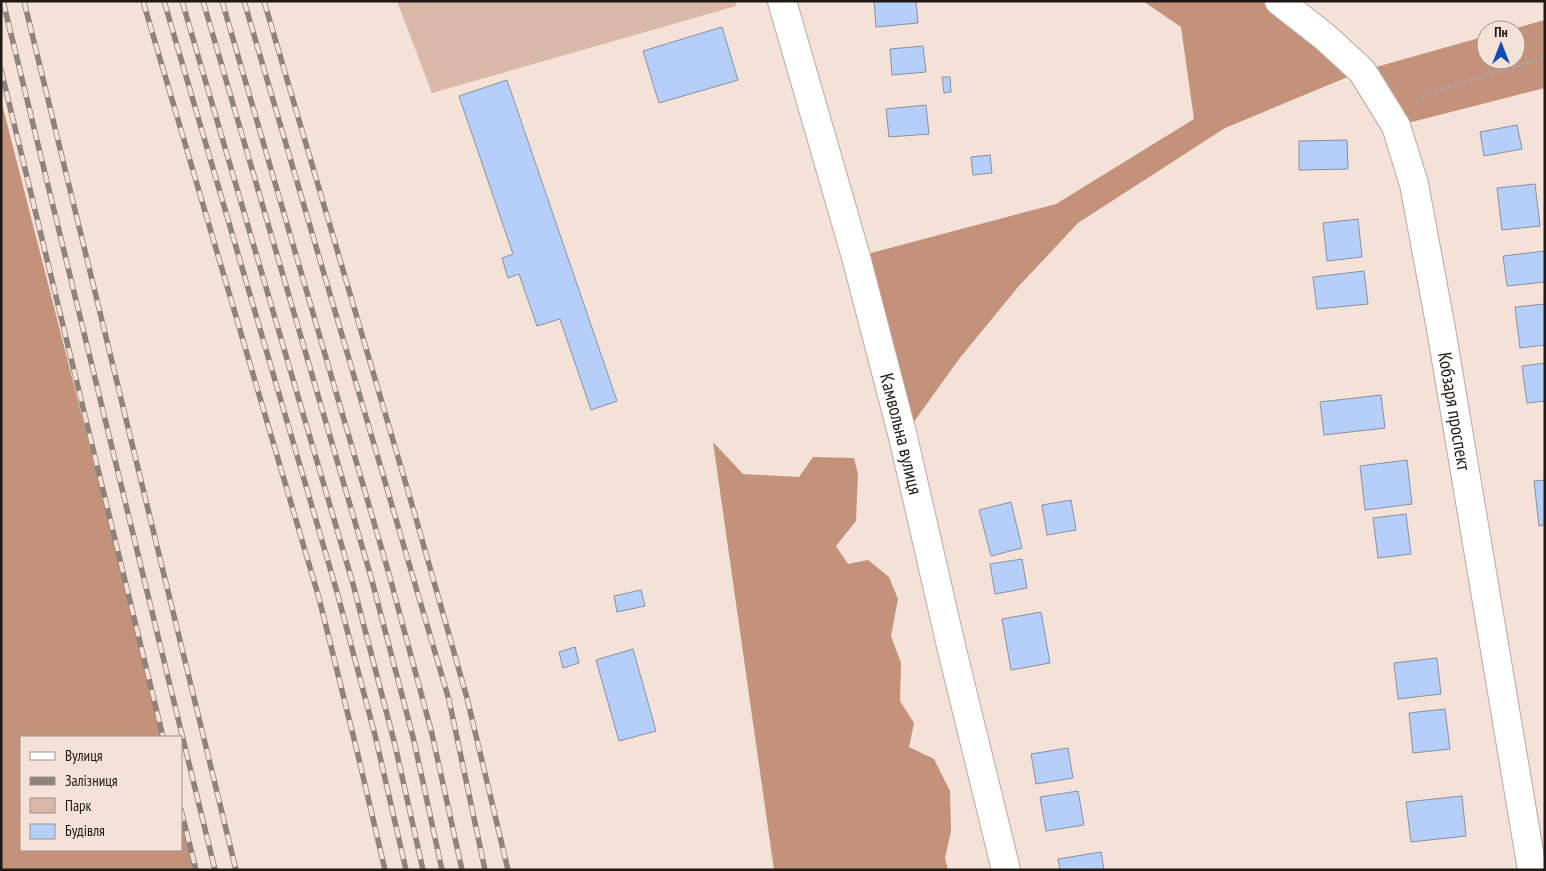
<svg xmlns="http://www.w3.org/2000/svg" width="1546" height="871" font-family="'PT Sans Narrow',sans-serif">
	<rect width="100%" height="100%" fill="#f4e1d7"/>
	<path fill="#dab8a8" d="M397,1H735L736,6L432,93Z"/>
	<path fill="#c4927b" d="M1143,1H1279L1362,71L1486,36V60H1516V30H1509L1545,20V88L1396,126L1362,71L1225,128L1078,223L1018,287L959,359L903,437L856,257L1056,204L1194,119L1181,27Z
		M1,100L164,737H21V850H181V804L198,870H1Z
		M713,442L743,474L799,477L813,457L854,458L858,474L856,521L836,546L848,564L868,560L889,577L898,599L891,636L901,663L900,701L914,723L909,747L934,759L950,791L951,831L945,858L948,870H774Z"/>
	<path fill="#b5cefa" stroke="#8891a0" d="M874,1H916L918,23L876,27Z
		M722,27L738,80L659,103L643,51Z
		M923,46L926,72L892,75L890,49Z
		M942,77H950L951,92L944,93Z
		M507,80L617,401L591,410L560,319L537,326L519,274L508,278L502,258L513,254L459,96Z
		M926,105L929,134L889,137L886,109Z
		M1517,125L1522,149L1484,156L1480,132Z
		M1347,140L1348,169L1299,170V141Z
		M990,155L992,173L973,175L971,157Z
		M1535,184L1540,226L1502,230L1497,188Z
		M1358,219L1362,257L1327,261L1323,223Z
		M1545,251V282L1507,286L1503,256Z
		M1364,271L1368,304L1317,309L1313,277Z
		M1545,304V345L1520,348L1515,307Z
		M1545,363V401L1527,403L1522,366Z
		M1381,395L1385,428L1324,435L1320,402Z
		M1407,460L1412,504L1365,510L1360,466Z
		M1545,480V525L1539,526L1534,481Z
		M1071,500L1076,530L1047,535L1042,505Z
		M1011,502L1022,548L991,556L979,510Z
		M1406,514L1411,554L1378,558L1373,518Z
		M1022,559L1027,588L995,594L990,564Z
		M641,590L645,606L617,612L614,596Z
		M1041,612L1050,663L1011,670L1002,619Z
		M575,647L579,663L563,668L559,652Z
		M633,649L656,731L619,741L596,660Z
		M1437,658L1441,694L1398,699L1394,663Z
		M1445,709L1450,749L1413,753L1409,713Z
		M1068,748L1073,778L1036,784L1031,754Z
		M1078,791L1084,825L1046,831L1040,797Z
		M1462,796L1466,836L1411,842L1406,802Z
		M1101,852L1104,870H1060L1058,859Z"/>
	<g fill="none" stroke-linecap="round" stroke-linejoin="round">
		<defs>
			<g id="minor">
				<path id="s1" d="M782,1L856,257L903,437L952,650L1006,870"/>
			</g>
			<g id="secondary">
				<path id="s2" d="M1279,1L1325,37L1362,71L1396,126L1414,184L1441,329L1532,870"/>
			</g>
		</defs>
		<use href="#minor" stroke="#bba89f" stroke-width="30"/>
		<use href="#secondary" stroke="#bba89f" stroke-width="30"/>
		<path stroke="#b1a29a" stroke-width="3" stroke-dasharray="5 2.5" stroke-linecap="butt" d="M1415,105L1427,94L1545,57"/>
		<use href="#minor" stroke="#fff" stroke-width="28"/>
		<use href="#secondary" stroke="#fff" stroke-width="28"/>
		<defs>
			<path id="rail" d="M3,1L215,870
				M24,1L236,870
				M143,1L319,598L358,755L385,870
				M164,1L337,592L375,735L406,870
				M182,1L353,584L395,745L423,870
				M203,1L371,577L414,741L442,870
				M222,1L389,574L432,734L462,870
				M244,1L449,700L485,870
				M264,1L415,515L467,698L508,870
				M1,70L163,737
				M181,810L196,870"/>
		</defs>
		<use href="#rail" stroke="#8f827b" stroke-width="5.5"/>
		<use href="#rail" stroke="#f4e1d7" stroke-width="4" stroke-dasharray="11" stroke-linecap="butt"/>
	</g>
	<g text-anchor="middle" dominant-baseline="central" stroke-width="5" stroke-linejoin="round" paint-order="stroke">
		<g font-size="19" fill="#1f1815" stroke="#f4e1d7">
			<text stroke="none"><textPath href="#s2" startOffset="465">Кобзаря проспект</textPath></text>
			<text stroke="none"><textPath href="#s1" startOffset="449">Камвольна вулиця</textPath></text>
		</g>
	</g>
	<rect width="1546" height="871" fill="none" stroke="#1f1815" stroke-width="5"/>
	<rect x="20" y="736" width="162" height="115" fill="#f4e1d7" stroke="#9f9189"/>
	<rect x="30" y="752" width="25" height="8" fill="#ffffff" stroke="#9f9189"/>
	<text x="65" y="761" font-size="15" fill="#1f1815">Вулиця</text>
	<rect x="30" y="777" width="25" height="8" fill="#8f827b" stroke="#9f9189"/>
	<text x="65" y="786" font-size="15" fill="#1f1815">Залізниця</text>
	<rect x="30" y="798" width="25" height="15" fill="#dab8a8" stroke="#9f9189"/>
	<text x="65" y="811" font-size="15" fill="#1f1815">Парк</text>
	<rect x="30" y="824" width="25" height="15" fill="#b5cefa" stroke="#9f9189"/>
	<text x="65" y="836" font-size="15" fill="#1f1815">Будівля</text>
	<g transform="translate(1501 45)"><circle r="24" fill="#f4e1d7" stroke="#9f9189"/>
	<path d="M0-4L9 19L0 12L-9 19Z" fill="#144cb7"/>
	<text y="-8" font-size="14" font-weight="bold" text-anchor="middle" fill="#1f1815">Пн</text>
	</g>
</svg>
